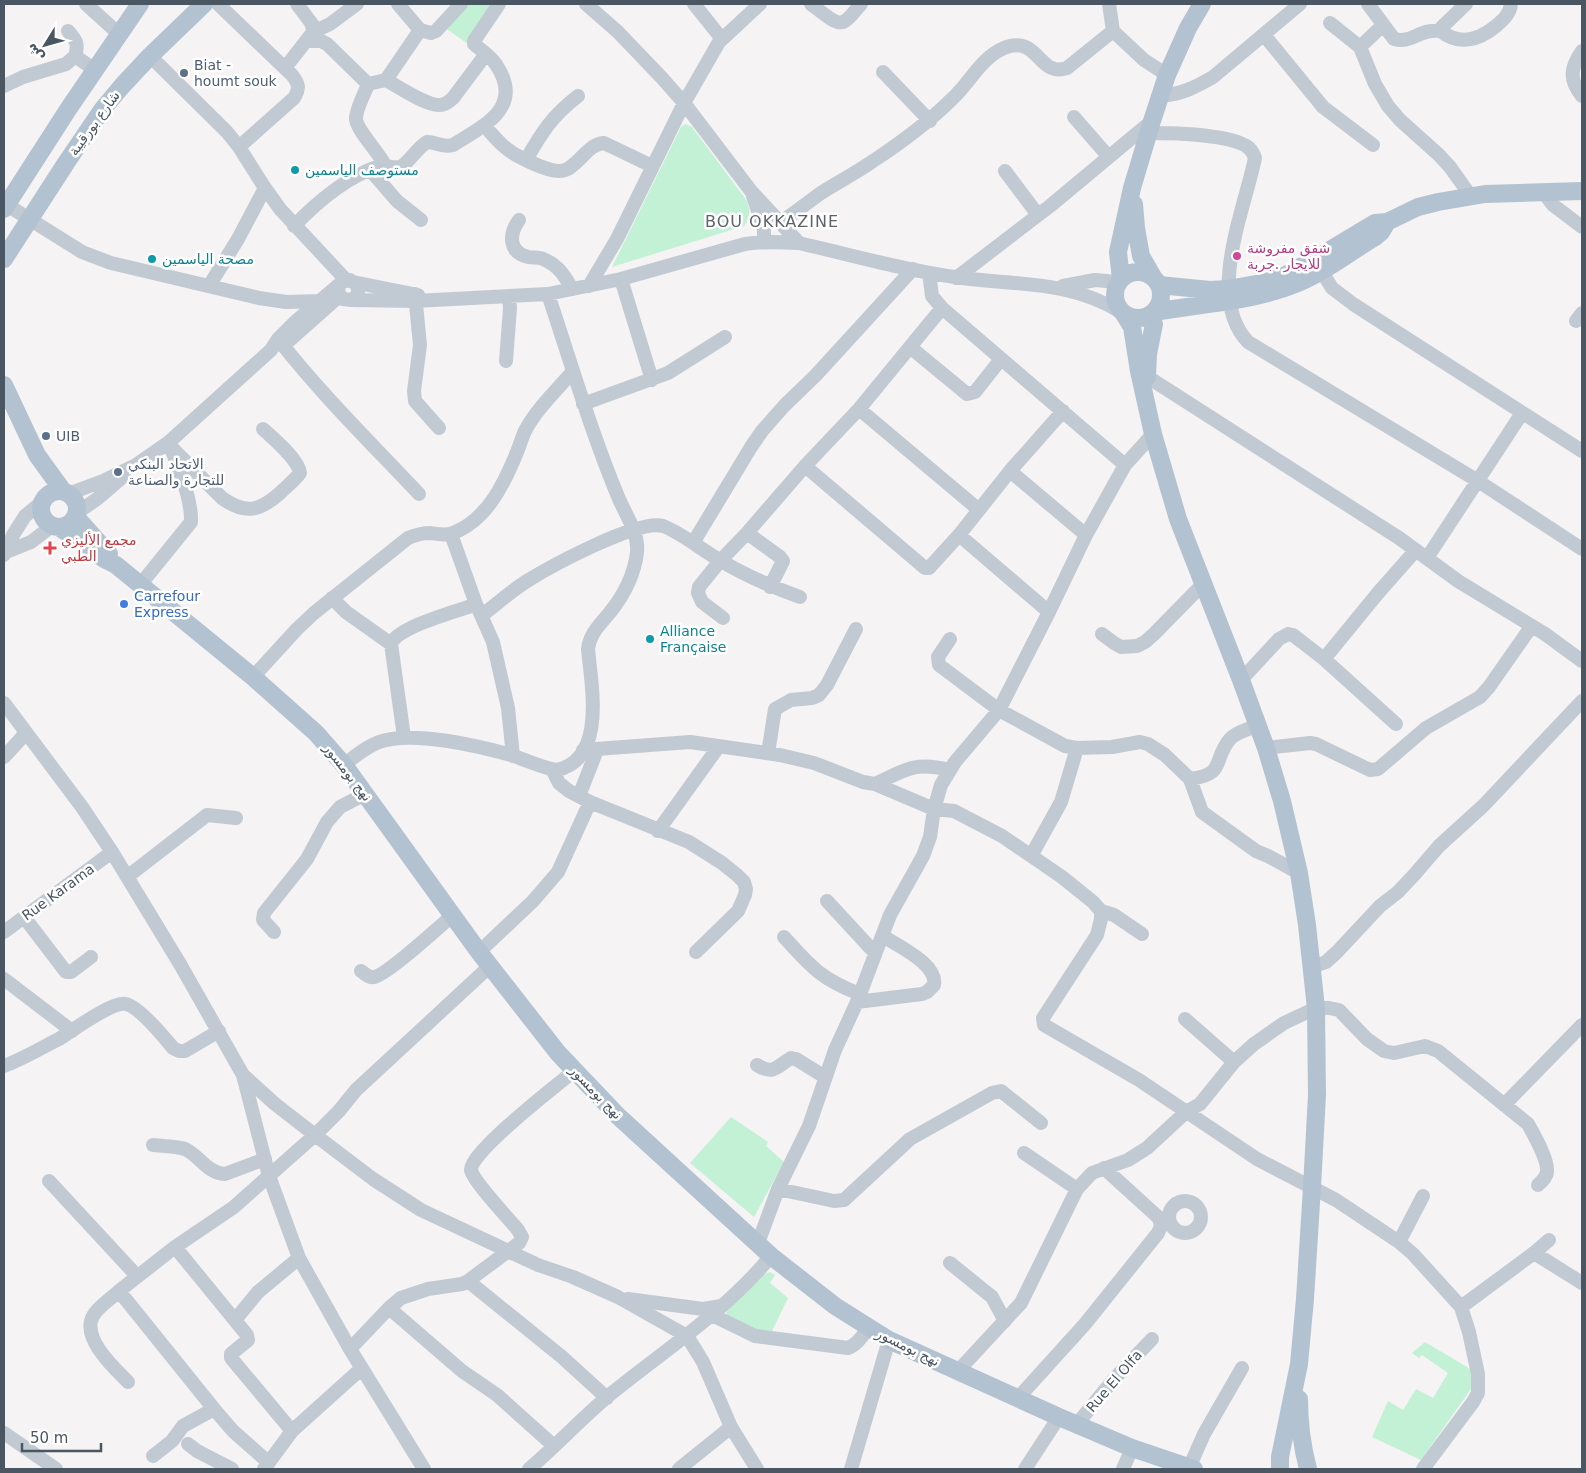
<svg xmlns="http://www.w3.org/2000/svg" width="1586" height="1473" font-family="'DejaVu Sans',Cairo,sans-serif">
	<rect width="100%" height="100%" fill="#f5f3f3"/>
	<path fill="#c3f1d5" d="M467,4H496L468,44L444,27Z
		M685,124L692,127L747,201C750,211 751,217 744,226L612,267L681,127Z
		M731,1117L768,1142L766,1146L784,1162L754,1217L690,1163Z
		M770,1272L775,1275L770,1283L788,1298L772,1331L754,1330L727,1315L726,1312C736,1302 756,1276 770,1272Z
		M1425,1342L1467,1367L1473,1373V1386L1421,1460L1372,1437L1388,1401L1403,1410L1416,1389L1433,1398L1448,1373L1422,1355L1419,1358L1412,1353Z"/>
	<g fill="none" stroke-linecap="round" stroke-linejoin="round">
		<path stroke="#c1cad2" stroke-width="14" d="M86,4L119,34
			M218,4L292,75C299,84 300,88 294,98L239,147
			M297,4L312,24L313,32
			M398,4L420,30L431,33L436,31L461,4
			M586,4L618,32L662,78L684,103L751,191L799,243
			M694,4L722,39
			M811,4C818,9 835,25 843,22C850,19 856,9 861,4
			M1109,4L1113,31L1144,60L1167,75
			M1368,4L1394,39C1412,44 1420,28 1441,31
			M1466,4L1442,27L1441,31C1459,46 1479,40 1496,26C1503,20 1510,14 1511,4
			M1330,23L1360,47L1375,84L1388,106L1400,120L1439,155L1450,167L1470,195
			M68,31C76,40 79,44 75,56
			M1264,35L1323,107L1373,145
			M306,41H321L327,44L368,84L386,80C399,87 425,105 439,105C445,105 449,102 453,98L486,54
			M1360,47L1382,26
			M1582,51C1570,68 1569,80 1582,96
			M150,56L227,132L239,147L263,185L280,209L346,280
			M285,68L313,32L330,24L357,4
			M883,72L930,121
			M386,80L420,30
			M368,84C365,93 356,109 356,118C355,128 379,153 385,165
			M4,86L23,77L66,64L75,56L95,70
			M1160,96C1182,94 1194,88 1213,77L1300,4
			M1074,117L1108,156
			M484,125C491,133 498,142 506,148C515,156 546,171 559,171C564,171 569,169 573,165C583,158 590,144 604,143L652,166
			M1149,133C1172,133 1232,134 1249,148C1252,151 1254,155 1255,158C1244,211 1206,298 1248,342L1478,481L1582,549
			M526,160C542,132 552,116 578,96
			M371,171L397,201L421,220
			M1005,171L1038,215
			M1543,192L1553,205L1582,227
			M753,196L764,229V241
			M7,205L82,252L111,263L259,298L286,302L321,301
			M519,220C509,234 508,252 528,257C533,258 539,257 543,259C558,265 565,276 572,289
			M781,222C795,213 808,202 821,193C838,182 856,173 873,161C902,142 929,122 953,98C970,82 982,57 1004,48C1039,34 1038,78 1067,68L1113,31
			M294,226C318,201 347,177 379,166C387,164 394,170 402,166C411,160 417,148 427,142C437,142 442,148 453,145C483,126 524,108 497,66C492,57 482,51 474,44V41L499,4
			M1317,264L1332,288L1353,304L1582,451
			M929,273L932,296L942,308L1125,465
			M956,278L1050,206L1152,121
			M621,279L652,380
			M353,282L418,295
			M209,286L238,239L265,188
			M589,286L617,239L684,103L719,42L760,4
			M1063,286L1095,280L1118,282
			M415,294L420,345L414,391L415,401L439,428
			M351,300L415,301L548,294L621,279L745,244C764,241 781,242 799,243C851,255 903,270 955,277C1015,286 1066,279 1121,312
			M1576,321L1582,313
			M278,339C321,394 371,443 419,494
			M283,346L336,299
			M910,347L967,394L975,392L1001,359
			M506,361L510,308L509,297
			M1140,372L1399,538L1458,581L1545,634L1582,661
			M583,404L668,373L725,337
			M859,409L978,509
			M173,449L222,498C245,515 260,511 280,493C287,486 294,481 300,473C298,459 274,439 263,429
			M805,466L925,568H929L959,535L1010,471L1063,411
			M1010,471L1086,535
			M68,494L103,481L136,465L169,442
			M78,512L97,499L124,476
			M747,533L780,557L783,561L770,587
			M451,534L476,604L493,642L508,708L513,756
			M959,535L1049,612
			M693,543L751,447L762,431L784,406L816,375L913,269
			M6,552L31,542L52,526
			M4,555L13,535L25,516L42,502
			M1427,558L1522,413
			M140,585L191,522C192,497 177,466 169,442L271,350L278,339L295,322L342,282L350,280L356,284C360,291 358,297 351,300L343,299L338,293L339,285
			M332,598L346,612L391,644
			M482,615C497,604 511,591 527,581C551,566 638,519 663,526C680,532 702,550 718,559C744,575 772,587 800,597
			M723,618L702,602L698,593L699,587L720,561L747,533L805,466L859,409L942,308
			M1102,634L1114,643L1121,647L1137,646L1145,642L1154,634L1203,584
			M950,639L938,657L939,665L999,710L1065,746L1077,748L1112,747L1140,742L1148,744L1165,755L1190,779C1227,774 1212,760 1230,739C1236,732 1250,729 1258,725
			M1324,659L1378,593L1416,550
			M253,677L297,629L314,613L408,538C415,535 422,533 430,533C437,534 446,536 453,533C487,520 504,484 517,452C520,445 522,437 525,431C537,408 557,390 573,371
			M1241,680L1279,639L1288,634L1293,635L1324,659L1396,724
			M4,703L82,807L112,852L180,964L243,1075L269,1176L299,1258L350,1349L424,1469
			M404,737L391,644C398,626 457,612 476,604
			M1266,748L1310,743L1316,744L1370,770L1378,769L1426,728L1480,697L1489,687L1531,627
			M583,750L690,742L780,755L814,763L863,782L875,784L934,809L954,811L1002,836L1062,877L1093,902L1101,911V919L1097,935L1043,1018L1044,1025L1139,1080L1257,1159L1336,1200L1399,1242L1413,1254L1461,1307L1469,1332L1478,1374V1393L1473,1402L1423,1469
			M768,753L775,709L791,700L812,698L819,695L827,685L856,629
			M4,757L26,733
			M344,765C355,756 366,747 379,742C412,730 480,746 514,756C528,761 542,768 557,770C607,759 591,684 588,649C590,632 601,624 611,611C624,595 635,573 637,552C639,534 626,515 619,499C591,432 571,363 548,294
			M552,769L559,783L569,791L590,802L689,842L722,863L737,875L744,882L746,889L745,895L738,911L696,952
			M1190,779L1202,812L1256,851L1268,856L1299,873
			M875,784C905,770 915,761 949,770
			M579,796L597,750
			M658,831L719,746
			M1031,856L1061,802L1077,748
			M127,877L207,815L236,818
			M827,901L875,953
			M1101,911L1114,915L1142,934
			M24,917L66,972H71L91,957
			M4,932L112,852
			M274,932L263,920L264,913L307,859L327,822L340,807L365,794
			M784,937C811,967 821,979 860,994
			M479,952L533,901L558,872L590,802
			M1312,967L1326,962L1337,952L1380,906L1398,892L1414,875L1439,846L1484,805L1582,701
			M361,971C365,974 369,978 374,977C387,975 440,926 453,915
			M4,979L72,1031
			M857,1002L922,994L927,992L934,985C938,964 898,946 883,936
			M1185,1019L1234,1062
			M757,1065C774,1076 777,1066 791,1058L796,1059L825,1077
			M4,1066C23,1059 41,1048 59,1039C72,1031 112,1001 126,1004C139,1007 164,1037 173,1048L179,1051H185L219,1031
			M243,1075L275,1104L315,1135L373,1179L421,1210L538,1265L573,1277L618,1297L687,1336L703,1362L731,1427L757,1469
			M1504,1105L1582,1025
			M153,1145C163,1146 176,1146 185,1149C200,1156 207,1173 225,1174L265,1159
			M1024,1153L1077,1189
			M49,1181L137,1276
			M778,1189L834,1201L844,1200L910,1139L992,1093L1001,1091L1041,1123
			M1169 1217a16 16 0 1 1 32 0a16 16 0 1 1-32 0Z
			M1399,1242L1423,1196
			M758,1243L778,1189L809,1126L835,1050L857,1002L890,915L923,856L930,837L934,809L941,785L955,762L999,710L1049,612L1086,535L1125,465L1153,434
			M175,1247L247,1335L248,1340L231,1354V1358L292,1431
			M1534,1253L1582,1283
			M950,1263L992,1297L1005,1321
			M468,1281L562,1357L607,1398
			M119,1291C111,1299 98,1306 93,1316C81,1338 114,1368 128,1382
			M628,1299L703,1309L721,1306
			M1461,1307L1534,1253L1549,1240
			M389,1308L462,1371L497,1395L554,1446
			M712,1315L755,1336L848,1348C858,1344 863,1335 869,1327
			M235,1320L258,1292L299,1258
			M350,1349L389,1308L401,1298L428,1289L462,1284L468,1281L519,1243L522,1237L518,1230C509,1219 473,1181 471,1170C469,1153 558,1084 574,1071
			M958,1371L1021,1303L1077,1189L1092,1173L1128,1160L1147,1148L1186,1112L1200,1104L1234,1062L1254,1044L1284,1023L1316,1008H1329L1339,1010L1367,1039L1384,1051L1394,1053L1425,1046L1438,1051L1528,1124C1534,1135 1548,1159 1547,1171C1547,1177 1542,1181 1538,1185
			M1018,1398L1085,1324L1158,1233L1161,1226L1159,1218L1104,1168
			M1077,1424L1115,1378L1152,1339
			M4,1433L56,1469
			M188,1444L197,1451L232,1469
			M153,1456L172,1441L183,1426L214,1409
			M268,1462L233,1431L214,1409L119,1291L175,1247L234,1207L315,1135L339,1111L356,1090L490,966
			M1189,1468L1204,1434L1242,1368
			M264,1469L292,1431L362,1368
			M529,1469C556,1446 580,1420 607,1397C663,1351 725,1312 771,1256
			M679,1469L731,1427
			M851,1469L889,1340
			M1025,1469L1059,1417
			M1123,1469L1132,1448"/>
		<path stroke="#b3c2d1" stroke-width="18" d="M1134,204L1136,228L1141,256L1153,277
			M4,209L69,108L140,4
			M4,259L66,163L102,110L122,86L150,56L204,4
			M1115 295a23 23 0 1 1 46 0a23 23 0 1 1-46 0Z
			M1121,279L1118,252L1132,188L1152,121L1167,75L1188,28L1202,4
			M1159,285L1210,290L1228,289L1267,282L1286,275L1315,259L1375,223L1387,222L1418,207L1438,202L1485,194L1582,191
			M1155,312C1203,303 1253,302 1298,283C1325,272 1350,252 1375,237L1381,232L1387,222
			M1124,314L1132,327L1139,371L1153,434L1178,519L1241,680L1266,748L1282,801L1299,873L1307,925L1316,1008L1317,1095L1312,1187L1305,1299L1299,1364L1280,1457V1469
			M1147,377L1148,354L1154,324L1151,315
			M4,385L37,455L63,491
			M41 509a18 18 0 1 1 36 0a18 18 0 1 1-36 0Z
			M76,517L109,554
			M60,528L104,559L116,565L253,677L316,733L344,765L479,952L558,1053L618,1116L771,1256L835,1306L889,1340L1059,1417L1132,1448L1194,1469
			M1299,1399C1299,1423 1302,1446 1308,1469"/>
	</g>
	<g fill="#5c6f8a" stroke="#fff" stroke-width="2">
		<circle cx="184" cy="73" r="5"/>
		<circle cx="46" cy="436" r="5"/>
		<circle cx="118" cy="472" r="5"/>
	</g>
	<g fill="#0f9aa8" stroke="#fff" stroke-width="2">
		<circle cx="295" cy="170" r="5"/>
		<circle cx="152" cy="259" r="5"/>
		<circle cx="650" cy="639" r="5"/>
	</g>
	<circle fill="#d1479c" stroke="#fff" stroke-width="2" cx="1237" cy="256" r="5"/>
	<path fill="#e0444e" stroke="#fff" stroke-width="2" d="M47.5 540.5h5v5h5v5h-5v5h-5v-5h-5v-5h5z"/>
	<circle fill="#3f7fe0" stroke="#fff" stroke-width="2" cx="124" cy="604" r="5"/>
	<g text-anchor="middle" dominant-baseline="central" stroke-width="5" stroke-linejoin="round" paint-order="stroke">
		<g font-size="14" fill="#4e5e75" stroke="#fff" text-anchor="start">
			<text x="194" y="65">Biat -<tspan x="194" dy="16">houmt souk</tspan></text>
			<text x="56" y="436">UIB</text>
			<text x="128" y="464">الاتحاد البنكي<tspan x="128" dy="16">للتجارة والصناعة</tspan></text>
		</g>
		<g font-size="14" fill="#4a5661" stroke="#fff">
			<text transform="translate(94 123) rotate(-54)">شارع بورقيبة</text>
			<text transform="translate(348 772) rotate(52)">نهج بومسور</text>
			<text transform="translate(58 892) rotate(-36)">Rue Karama</text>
			<text transform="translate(596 1092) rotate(46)">نهج بومسور</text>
			<text transform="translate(908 1347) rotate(26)">نهج بومسور</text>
			<text transform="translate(1114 1381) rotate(-49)">Rue El Olfa</text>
		</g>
		<g font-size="14" fill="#0d838f" stroke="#fff" text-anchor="start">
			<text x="305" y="170">مستوصف الياسمين</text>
			<text x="162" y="259">مصحة الياسمين</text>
			<text x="660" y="631">Alliance<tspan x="660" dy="16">Française</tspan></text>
		</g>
		<g font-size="14" fill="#b23c85" stroke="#fff" text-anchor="start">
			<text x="1247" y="248">شقق مفروشة<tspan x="1247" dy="16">للايجار .جربة</tspan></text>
		</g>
		<g font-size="14" fill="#be3a42" stroke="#fff" text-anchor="start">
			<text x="61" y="540">مجمع الأليزي<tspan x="61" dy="16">الطبي</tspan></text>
		</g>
		<g font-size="14" fill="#366cbe" stroke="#fff" text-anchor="start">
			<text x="134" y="596">Carrefour<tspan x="134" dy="16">Express</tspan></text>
		</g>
		<g font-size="16" letter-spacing="1" fill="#5f6368" stroke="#fff">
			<text x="772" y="221">BOU OKKAZINE</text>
		</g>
	</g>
	<rect width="1586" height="1473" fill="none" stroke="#4a5661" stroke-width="10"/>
	<g transform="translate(45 45) rotate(233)" stroke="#ffffff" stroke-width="4" paint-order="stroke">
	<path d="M0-4L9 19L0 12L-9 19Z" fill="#4a5661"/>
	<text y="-8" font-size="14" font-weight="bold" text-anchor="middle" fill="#4a5661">ش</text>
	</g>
	<path d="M22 1443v8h79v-8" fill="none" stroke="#4a5661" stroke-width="2.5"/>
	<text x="30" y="1443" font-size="15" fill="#4a5661" stroke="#ffffff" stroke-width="4" paint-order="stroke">50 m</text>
</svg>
